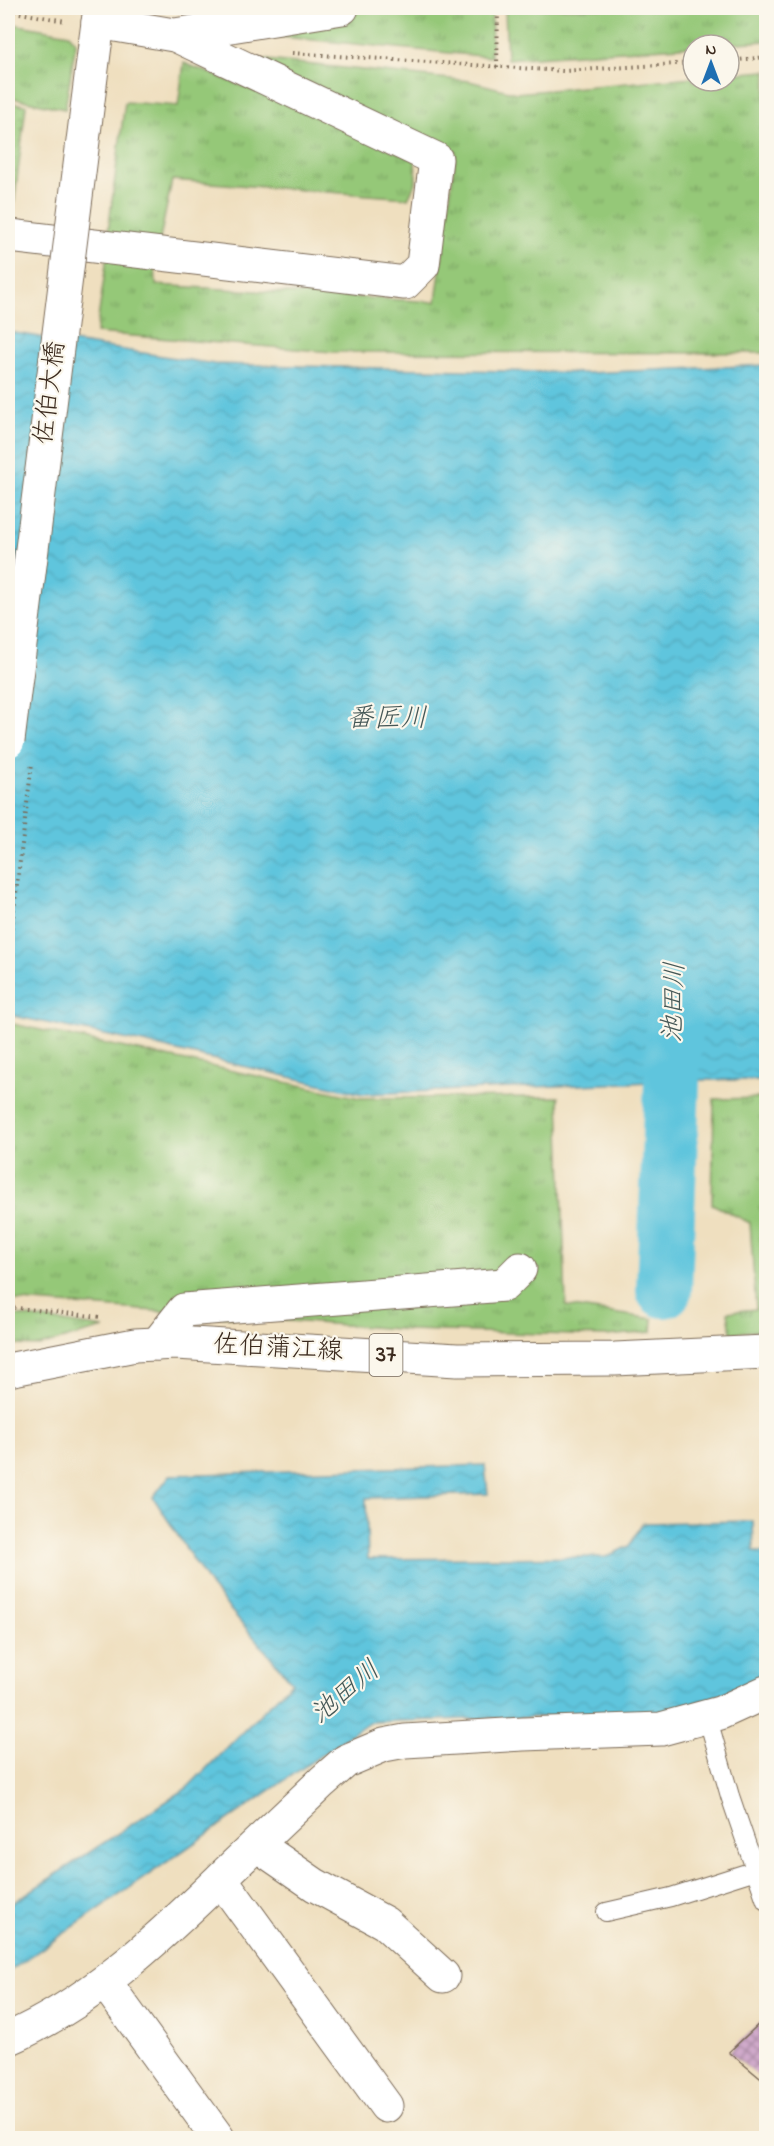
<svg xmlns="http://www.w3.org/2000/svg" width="774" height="2146" font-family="'Indie Flower','Klee One',sans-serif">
	<defs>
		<pattern id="grass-tufts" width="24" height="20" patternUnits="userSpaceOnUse" patternTransform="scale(1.5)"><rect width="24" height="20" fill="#95c878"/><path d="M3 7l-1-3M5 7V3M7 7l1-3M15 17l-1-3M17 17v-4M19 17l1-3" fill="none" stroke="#7ba362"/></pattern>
		<pattern id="park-dots" width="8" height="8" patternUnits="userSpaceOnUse" patternTransform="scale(1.5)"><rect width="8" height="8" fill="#95c878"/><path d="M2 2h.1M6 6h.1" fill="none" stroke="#7ba362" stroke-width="1.8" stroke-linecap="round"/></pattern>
		<pattern id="water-waves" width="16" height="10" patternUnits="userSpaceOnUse" patternTransform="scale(1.5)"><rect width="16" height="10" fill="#5fc5dd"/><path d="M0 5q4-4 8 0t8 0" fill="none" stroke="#53a9bd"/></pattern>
		<pattern id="building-cross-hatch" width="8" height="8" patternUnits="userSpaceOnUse" patternTransform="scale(1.5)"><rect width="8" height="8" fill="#d0aacb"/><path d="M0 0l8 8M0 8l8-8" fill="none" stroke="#aa8ba4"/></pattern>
	</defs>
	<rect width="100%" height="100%" fill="#fbf7ec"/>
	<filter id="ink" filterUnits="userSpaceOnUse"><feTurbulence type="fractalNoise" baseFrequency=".0167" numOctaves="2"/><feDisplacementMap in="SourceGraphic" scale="12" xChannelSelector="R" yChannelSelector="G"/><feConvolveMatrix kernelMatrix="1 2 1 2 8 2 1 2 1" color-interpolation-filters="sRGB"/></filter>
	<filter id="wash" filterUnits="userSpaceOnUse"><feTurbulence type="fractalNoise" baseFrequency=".008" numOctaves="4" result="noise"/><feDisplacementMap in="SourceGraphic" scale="24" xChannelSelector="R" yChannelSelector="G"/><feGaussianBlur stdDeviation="1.35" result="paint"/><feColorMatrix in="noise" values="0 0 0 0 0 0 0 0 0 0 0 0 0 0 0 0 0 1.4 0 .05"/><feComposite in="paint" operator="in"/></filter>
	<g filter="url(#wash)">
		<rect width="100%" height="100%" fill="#efdfbf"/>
		<path fill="url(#grass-tufts)" stroke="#68794b" stroke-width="1.5" d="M375,8H492L491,57L228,32Z
			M505,8H766V41L507,59Z
			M8,23L69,34L76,42L65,109L8,97Z
			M238,57L469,81L516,93L693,77V81H729V74L766,71V353L333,352L96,333L107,257L155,264L156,285L436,302L456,151Z
			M184,63L265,95L415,160L416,182L408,198L172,180L159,244L107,239L125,102L178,106Z
			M8,1023L360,1098L559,1097L566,1306L653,1319L652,1332L606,1336L410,1330L8,1300Z
			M766,1098V1330L731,1333L728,1312L756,1309L750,1223L712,1204L714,1099Z
			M8,1314L104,1328L39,1346L15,1345L8,1330Z"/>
		<path fill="url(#park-dots)" stroke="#68794b" stroke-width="1.5" d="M8,102L26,105L8,254Z"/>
		<path fill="url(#water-waves)" stroke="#4d787e" stroke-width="1.5" d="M8,332L214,364L587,373L766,365V1080H699L363,1094L139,1042L8,1015Z
			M485,1465L488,1494L366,1498L368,1559L606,1557L629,1546L643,1523L753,1521L754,1552H766V1676L674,1713L369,1722L8,1972V1906L187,1788L292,1682L211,1587L153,1497L170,1475Z"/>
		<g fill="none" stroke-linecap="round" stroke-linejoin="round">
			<path stroke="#5fc5dd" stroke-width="56" d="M664,1290L675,1005"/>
		</g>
		<g id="blocks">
			<path fill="url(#building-cross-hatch)" d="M761,2022L766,2027V2083L729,2052Z"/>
		</g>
	</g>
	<g filter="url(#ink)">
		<use href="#blocks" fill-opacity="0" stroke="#7a6956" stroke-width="1.5"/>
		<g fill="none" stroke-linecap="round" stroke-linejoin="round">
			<defs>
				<path id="service" d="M707,1716L730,1796L766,1901
					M606,1912L671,1897L756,1870"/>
				<path id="minor" d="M98,22L197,39
					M175,35L342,8
					M10,236L405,283L423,265L436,159L175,35
					M157,1344L184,1310L504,1285L520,1269
					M257,1845L315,1885L385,1923L443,1976
					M221,1879L386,2106
					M105,1982L218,2138
					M8,2039C90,2003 155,1942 219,1880C253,1847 288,1815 322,1782L346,1761L384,1745L405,1741L523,1734L661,1729L720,1713L766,1692"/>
				<path id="tertiary" d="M95,45L100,8"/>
				<path id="primary" d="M8,1370L135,1345L176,1343L457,1360L615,1359L766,1352"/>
			</defs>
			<use href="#service" stroke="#7a6956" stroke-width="20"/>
			<use href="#minor" stroke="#7a6956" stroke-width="35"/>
			<use href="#tertiary" stroke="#7a6956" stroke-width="35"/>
			<use href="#primary" stroke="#7a6956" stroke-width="35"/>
			<path stroke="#7a6956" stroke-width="4" stroke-dasharray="1.5 4.5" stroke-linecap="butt" d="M8,11L66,21
				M292,53L563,71L693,63
				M729,61L766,57
				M497,67L498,8
				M8,958L32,763
				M8,1307L101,1317"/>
			<use href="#service" stroke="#fff" stroke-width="18"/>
			<use href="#minor" stroke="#fff" stroke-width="33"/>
			<use href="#tertiary" stroke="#fff" stroke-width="33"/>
			<use href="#primary" stroke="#fff" stroke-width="33"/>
			<defs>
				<path id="tertiary-bridge" d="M8,741L95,45"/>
			</defs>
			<use href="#tertiary-bridge" stroke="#7a6956" stroke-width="35" stroke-linecap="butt"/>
			<use href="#tertiary-bridge" stroke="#fff" stroke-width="33"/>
		</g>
	</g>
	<g text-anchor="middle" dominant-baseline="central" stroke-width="4.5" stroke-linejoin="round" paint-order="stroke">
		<rect fill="#fbf7ec" stroke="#75685c" stroke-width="1.5" x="369.5" y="1334" width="33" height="42" rx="4.5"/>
		<g font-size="24" font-weight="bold" fill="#3b2a1e">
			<text x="386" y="1355">37</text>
		</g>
		<g font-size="26" fill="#3b2a1e" stroke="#fbf7ec">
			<text transform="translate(51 393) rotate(-83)">佐伯大橋</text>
			<text transform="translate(278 1349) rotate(3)">佐伯蒲江線</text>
		</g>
		<g font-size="27" font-style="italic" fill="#465857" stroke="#fbf7ec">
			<text x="387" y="719">番匠川</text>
			<text transform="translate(675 1002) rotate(-88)">池田川</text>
			<text transform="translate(346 1693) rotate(-40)">池田川</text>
		</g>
	</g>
	<rect width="774" height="2146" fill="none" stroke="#fbf7ec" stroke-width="30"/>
	<g transform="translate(711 63)"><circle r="28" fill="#fbf7ec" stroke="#aea59a" stroke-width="1.5"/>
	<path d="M0-4.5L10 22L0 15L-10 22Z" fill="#1f6fb2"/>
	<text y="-9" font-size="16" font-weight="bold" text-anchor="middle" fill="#3b2a1e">N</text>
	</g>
</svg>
